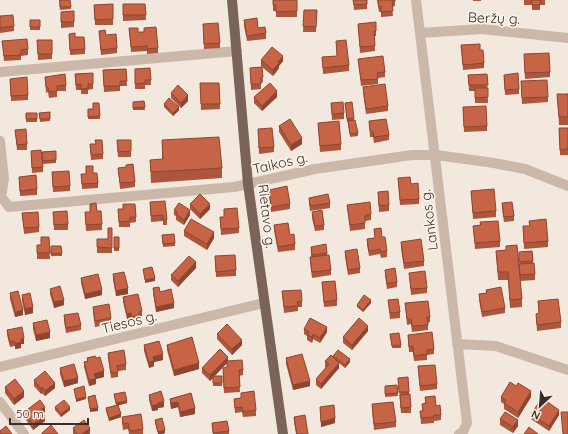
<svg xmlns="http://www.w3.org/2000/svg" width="568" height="434" font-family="Quicksand,sans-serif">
	<rect width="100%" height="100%" fill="#f3e8dd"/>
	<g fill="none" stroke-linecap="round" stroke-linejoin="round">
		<path stroke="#cbb8a8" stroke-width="10" d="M416,0L467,423L463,432L459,434
			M420,33L482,29L568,38
			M0,72L237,51
			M0,141L4,179L1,197
			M0,195L9,207L234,187L315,169L412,155H436L494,163L525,169L568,186
			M457,344L496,346L568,370
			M0,367L264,303
			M0,402L24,434"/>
		<path stroke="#7a6459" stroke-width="10" d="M232,0L248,184L283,434"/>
	</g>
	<path fill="#ac563c" d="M59,0H70L71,9L60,10Z
		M273,0H297V17H276V11H273Z
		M353,0H367V9L354,10Z
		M377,0H395V6L392,7L393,16L381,17V12H379Z
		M473,0H481V1H473Z
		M524,0H545V5H540V10H532V5H524Z
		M113,4V25H95L94,5Z
		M123,4H145L146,20L123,21Z
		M304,10H317L316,32H303Z
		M74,11V27L61,28V12Z
		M0,16L14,26V31L0,33Z
		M30,20H40V30H30Z
		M244,20L266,33V39L247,41L244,26Z
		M203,24L220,43V48L204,49Z
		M358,24L376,31V36H374L375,51L360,53Z
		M129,28L138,32L158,48V53L147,54V51L131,52Z
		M99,31L106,35L117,48V53L101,55Z
		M69,34L75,37L85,49V54L70,55Z
		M37,40H52V59L38,60Z
		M2,41L28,49V55L21,56V60L4,61Z
		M336,41L349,65V71L323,74L322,57L337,56Z
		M461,45L480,50L484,63V68L463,70Z
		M358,59L385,72V77L378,78V84L361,86Z
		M524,59L550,72V77L525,79Z
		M261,60L283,61L279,66V68L273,76L262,67L263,82L261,83V89L251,90L250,68L262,67L261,66Z
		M150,68L151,85H145V89H135V69Z
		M126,69L127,86H120V91L104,92L103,70Z
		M93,73V89L88,90V94H81V90H76L75,74Z
		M487,74L488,103H475V91H469L468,75Z
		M504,75L519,89V94L505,95Z
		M45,77L66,85V91H57V97L49,98L48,92L46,93Z
		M10,79L28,95V100L11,101Z
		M521,81L548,97V102L522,104Z
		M200,83H219L220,109L201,110Z
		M363,87L388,106V111L366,114L363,92Z
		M171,93L188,101L181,108L171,98Z
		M557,94H568V125H559Z
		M254,97H277L262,111L254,103Z
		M144,101L145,110H133V102Z
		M352,102L354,120L358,133V136L350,137L348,122H347L345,103Z
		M331,103L344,113V119L332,120Z
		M164,104L179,110L173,116L164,107Z
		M463,107L487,126V131L464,132Z
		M88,109H93L100,116V119H88Z
		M50,112V121L40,122L39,113Z
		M26,113H37V122H26Z
		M369,121L389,135V140L374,143L373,137H370Z
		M318,123L341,144V150L320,152Z
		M279,126L302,144L291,151L279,132Z
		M559,128H568V155H560Z
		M258,129L274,147V152L259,154Z
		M15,130L27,144V150H17Z
		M117,140H131V157H118Z
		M162,140L222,168V178L151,183L150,160H162Z
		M90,144L103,154V159L91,160Z
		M31,151L43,167V172L32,173Z
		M56,151V163L43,164L42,152Z
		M86,166L93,173L98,183V188L82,189L81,174H86Z
		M118,168L135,182V187L120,189Z
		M52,172L70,186V191L53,192Z
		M19,177L37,189V195L20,196Z
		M398,178L419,199V204L400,205Z
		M269,190L290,204V209L271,212L269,195Z
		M471,191L496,211V217L473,219Z
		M378,192L389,205V211L379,212Z
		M309,198L330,203V208L310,211L309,203Z
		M150,202L167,219V225H163V221L151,222Z
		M502,203L514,216V221L504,222L502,209Z
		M90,204L102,224V230L86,231L85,212H90Z
		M190,204L210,209L200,219L190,209Z
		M347,205L371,214V220L365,221V229L350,231Z
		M118,209L136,217V222L130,223V227H119Z
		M224,209L239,228V233L221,235L220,217H224Z
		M174,210L190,215L184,225L176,220V216L174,215Z
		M53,212L68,224V230H54Z
		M312,212L324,225V230L315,231L312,218Z
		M22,213L39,227V232L24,234Z
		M529,221L548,241V247L524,249L523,226H529Z
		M480,222L500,241V247L475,249L473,226L480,225Z
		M274,225L295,244V250L278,252L274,230Z
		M112,228V253H97V239H108Z
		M374,229L382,237L387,251V257L381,258L380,254L369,256L367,245V239L375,238Z
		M184,231L214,238L207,250L184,236Z
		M49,237L50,259H37V245H41Z
		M114,237H119V251H114Z
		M162,237L175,243V246L163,247Z
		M401,242L424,261V266L404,269L401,248Z
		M51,246L62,253V256H51Z
		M311,247L327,253L331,270V275L312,278L310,262V257H311Z
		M506,250L522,299V307L510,308L508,280H498L496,251Z
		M345,251L360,268V273L348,275L345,256Z
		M532,251L533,263L535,274V280L520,281L519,252Z
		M215,256L236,270V276L216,277Z
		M196,268L178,287L171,280V275Z
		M385,270L397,282V287L387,289L385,275Z
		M409,273L427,288V293L411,295Z
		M113,274L128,294L116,296L113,280Z
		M81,278L102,295L85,299L81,283Z
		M322,282L337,300V306L324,307Z
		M153,288L160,292L174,308L156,312L153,293Z
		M50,289L64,305L54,308L50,294Z
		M486,290L505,308V313L482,317L479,300V294L486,293Z
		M282,291L302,301V307H298V311L284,313Z
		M10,293L23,315L15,317L10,299Z
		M22,295L33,313L25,315L22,301Z
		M123,297L142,311V316L139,317V321L132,322L131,319H127L123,302Z
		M388,300L400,312V318L390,319Z
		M538,301L561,322V328L537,331L536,314H539Z
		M371,303L363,312L357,307V305Z
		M405,303L430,317V322L428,323V330L412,332L411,324L407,325Z
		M93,307L111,318V324L95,327L93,312Z
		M64,315L81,325V330L66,333L64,321Z
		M33,323L50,338L36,341L33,329Z
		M304,329L327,332L320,343L313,339L312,343L307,340V336L304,334Z
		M7,330L24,344H21V348L15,349V346L10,347L7,335Z
		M368,331L352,350L343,343V337Z
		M217,334L242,345L232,355L217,339Z
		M390,334L401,345V348H392Z
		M408,335L434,349V354L427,355V360L414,361L413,352H409Z
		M144,345L163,360L154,362V366L149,368L144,351Z
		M167,345L199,369L174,376L167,350Z
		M108,353L126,364V370L118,371V377L111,378L108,358Z
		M333,356L350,362L345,368L339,363V368L321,389L316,385V379L326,368L325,367V361L333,357Z
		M87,358H96L104,377L96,379V384L89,386L84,367V362L87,361Z
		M286,358L310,386L293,390L286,364Z
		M228,361L243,370V375L239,376L240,392L224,393L223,373L227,367V363L214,376H222V386H213V378L210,381L202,373V368Z
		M418,366L437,384V389L420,391Z
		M60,368L78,383L64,387L60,374Z
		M408,377L409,394L411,407V413H401L398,378Z
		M34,380L55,388L45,396L42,393L41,394L34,386Z
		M397,385L398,396L385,397V386Z
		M5,387L24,397L14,405L5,393Z
		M191,393L195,414L180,417L178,407L171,409L170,404V399Z
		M241,393L256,410V416L243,417L242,412L235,413L234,399L241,398Z
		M114,394L127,403L118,405L121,417L109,421L106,411V408L116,405Z
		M149,395L164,407L158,408V410L152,411L149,400Z
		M425,397L436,406L441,415V420L434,421V423L421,424L420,411H422V404L425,403Z
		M501,397H531L518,418L504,409V404L501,402Z
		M372,404L396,422V427L374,430L372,410Z
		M55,407L70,410L61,417L55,410Z
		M320,407L335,423L321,427Z
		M24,412H45L43,414L45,421L33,430L24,417Z
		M531,414L559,415L549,431L531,419Z
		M122,417L143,429V434H129L128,429L123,430L122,423Z
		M294,417L308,434H296L294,422Z
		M500,419L518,426L513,433L500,425Z
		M155,420L165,433L162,434H158L155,423Z
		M212,423L229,431V434H213Z
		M73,428L90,433L89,434H73Z"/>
	<path fill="#8c4631" d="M283,56V61L279,66V68L273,76V70L278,62Z
		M277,91V97L262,111V106Z
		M188,95V101L181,108V103Z
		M179,107V110L173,116V113Z
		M302,138V144L291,151V145Z
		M210,204V209L200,219V214Z
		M190,210V215L184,225V220Z
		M214,232V238L207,250V244Z
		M196,262V268L178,287V281Z
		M155,278V281L145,283V280Z
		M128,288V294L116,296V291Z
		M102,290V295L85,299V294Z
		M64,300V305L54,308V302Z
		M371,300V303L363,312V310Z
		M174,303V308L156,312V307Z
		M33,307V313L25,315V309Z
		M23,310V315L15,317V312Z
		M131,313V319H127V314Z
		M139,315V321L132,322V317Z
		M368,326V331L352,350V345Z
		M327,327V332L320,343V338Z
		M50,332V338L36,341V335Z
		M313,334V339L312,343V337Z
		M24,338V344H21V348L15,349V344L21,339Z
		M242,340V345L232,355V349Z
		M163,354V360L154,362V366L149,368V362L153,357Z
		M228,357V362L210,381V375Z
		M350,359V362L345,368V365Z
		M199,363V369L174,376V370Z
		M339,363V368L321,389V384Z
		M104,371V377L96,379V384L89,386V380L94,374Z
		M78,378V383L64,387V381Z
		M310,381V386L293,390V385Z
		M55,383V388L45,396V391Z
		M42,387V393L41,394V389Z
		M24,391V397L14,405V399Z
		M531,391V397L518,418V412Z
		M86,397V399L76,402V399Z
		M127,401V403L116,406V403Z
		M164,401V407L158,408V410L152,411V406L158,403Z
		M178,402V407L171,409V403Z
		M45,407V412L40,416V410Z
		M70,407V410L61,417V414Z
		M98,408V411L90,412V409Z
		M195,408V414L180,417V412Z
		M559,410V415L549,431V426Z
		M121,414V417L109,421V418Z
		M45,416V421L33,430V424Z
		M335,418V423L321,427V422Z
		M518,420V426L513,433V427Z
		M90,428V433L89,434H82Z
		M165,430V433L162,434H158V432Z"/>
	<path fill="#c86446" stroke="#8c4631" d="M60,0H70L71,7H60Z
		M273,0H297V11L276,12V5H273Z
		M353,0H367V4L354,5Z
		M378,0H395V1H392L393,11L381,12V6L379,7Z
		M532,0H540V5H532Z
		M113,4V19L95,20L94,5Z
		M123,4H145L146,15H123Z
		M304,10H317L316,27L303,26Z
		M74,11V22H61V12Z
		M13,15L14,26L0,28V16Z
		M257,18L258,28L265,27L266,33L247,36L244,20Z
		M30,20H40V27H30Z
		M376,22V31H374L375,46L360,47L358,24Z
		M218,23L220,43L204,44L203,24Z
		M156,27L158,48L147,49V46L131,47L129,28H138V32H144V28Z
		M105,30L106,35L116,34L117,48L101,50L99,31Z
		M75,33V37H84L85,49L70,50L69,34Z
		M27,39L28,49L21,50V55L4,56L2,41Z
		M37,40H52V54H38Z
		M346,40L349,65L323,68L322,57L337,56L336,41Z
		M480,44V50H483L484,63L463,65L461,45Z
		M272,47L283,56L278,62L279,63L273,70L261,60Z
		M549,53L550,72L525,73L524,54Z
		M383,56L385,72L377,73L378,79L361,80L358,59Z
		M262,67L263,77H261V84H251L250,68Z
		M150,68L151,80H145V83L135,84V69Z
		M126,69L127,81H120V86H104L103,70Z
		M93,73V84H88V88L81,89V84L76,85L75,74Z
		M518,73L519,89L505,90L504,75Z
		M65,74L66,85L57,86V91L49,92L48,87H46L45,77Z
		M487,74L488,85H469L468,75Z
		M27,77L28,95L11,96L10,79Z
		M547,80L548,97L522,98L521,81Z
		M200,83H219L220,104H201Z
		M270,83L277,91L262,106L254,97Z
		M385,84L388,106L366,109L363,87Z
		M178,85L188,95L181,103L171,93Z
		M475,88H488V97L475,98Z
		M557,94H568V117H559Z
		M169,98L179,107L173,113L164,104Z
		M144,101L145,107L133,108V102Z
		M343,102L344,113L332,114L331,103Z
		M352,102L354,118L347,119L345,103Z
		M93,103H99L100,116L88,117V109H93Z
		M486,106L487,126L464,127L463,107Z
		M50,112V119H40L39,113Z
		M26,113H37V119H26Z
		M290,119L302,138L291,145L279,126Z
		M386,119L389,135L374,137L373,132L370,131L369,121Z
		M355,120L358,133L350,134L348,121Z
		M339,121L341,144L320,146L318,123Z
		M272,128L274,147L259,148L258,129Z
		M559,128H568V149L560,150Z
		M26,129L27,144L17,145L15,130Z
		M219,137L222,168L151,172L150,160L163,159L162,140Z
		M95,140H102L103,154L91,155L90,144H96Z
		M117,140H131V151L118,152Z
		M41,150L43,167L32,168L31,151Z
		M56,151V160L43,161L42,152Z
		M133,164L135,182L120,183L118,168L126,167V165Z
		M86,166H93V173H97L98,183L82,184L81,174H86Z
		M69,171L70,186L53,187L52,172Z
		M36,175L37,189L20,191L19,177Z
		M410,177L411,184L418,183L419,199L400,200L398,178Z
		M287,186L290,204L271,207L269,190Z
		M494,189L496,211L473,213L471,191Z
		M388,191L389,205L379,206L378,192Z
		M200,194L210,204L200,214L190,204Z
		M328,194L330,203L310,206L309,198Z
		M165,201L167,219L163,220V215L151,216L150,202Z
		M370,202L371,214L365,215V223L350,225L347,205Z
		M512,202L514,216L504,217L502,203Z
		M96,203L97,211H101L102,224L86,225L85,212H90V204Z
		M179,203L190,210L184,220L176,214L177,212L174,210Z
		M123,204H135L136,217H130V221L119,222L118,209H123Z
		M237,208L239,228L221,229L220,217H224V209Z
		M322,210L324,225L315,226L312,212Z
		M67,211L68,224L54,225L53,212Z
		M38,212L39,227L24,228L22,213Z
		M191,219L214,232L207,244L184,231Z
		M546,219L548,241L524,243L523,226H530L529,221Z
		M498,221L500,241L475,243L473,226L481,225L480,222Z
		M288,223L290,235L294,234L295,244L278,247L274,225Z
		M108,228H112V248L97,247V239H108Z
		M381,228L382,237H385L387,251L381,252L380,249L369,251L367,239L375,238L374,229Z
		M174,234L175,243L163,244L162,235Z
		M41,237H49L50,253H37V245H41Z
		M114,237H119V248H114Z
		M421,239L424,261L404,263L401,242Z
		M326,244L327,253L312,255L311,247Z
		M517,245L522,299L510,300L508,272H498L496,251L506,250V246Z
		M51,246H61L62,253L51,254Z
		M357,249L360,268L348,270L345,251Z
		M532,251L533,261L519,262V252Z
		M235,255L236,270L216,272L215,256Z
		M329,255L331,270L312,272L310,257Z
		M189,256L196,262L178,281L171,275Z
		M534,263L535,274L520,275L519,264Z
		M152,267L155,278L145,280L143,269Z
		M395,268L397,282L387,284L385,270Z
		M425,271L427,288L411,289L409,273Z
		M124,272L128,288L116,291L113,274Z
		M98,274L102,290L85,294L81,278Z
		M335,281L337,300L324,302L322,282Z
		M60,286L64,300L54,302L50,289Z
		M159,287L160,292L171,289L174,303L156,307L153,288Z
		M501,287L505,308L482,312L479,294L487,293L486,290Z
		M301,290L302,301L297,302L298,306L284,307L282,291Z
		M18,291L23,310L15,312L10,293Z
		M30,293L33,307L25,309L22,295Z
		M138,294L142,311L139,312V315L132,317L131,313L127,314L123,297Z
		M364,295L371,300L363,310L357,305Z
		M398,299L400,312L390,313L388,300Z
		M558,299L561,322L537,325L536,314L539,313L538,301Z
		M428,301L430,317H427L428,325L412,326L411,319H407L405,303Z
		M109,304L111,318L95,321L93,307Z
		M78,313L81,325L66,328L64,315Z
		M310,318L327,327L320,338L313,334L312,337L307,335L309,332L304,329Z
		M359,318L368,326L352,345L343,337Z
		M47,320L50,332L36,335L33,323Z
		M227,324L242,340L232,349L217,334Z
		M22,327L24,338L21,339V342L15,344V341L10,342L7,330Z
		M432,332L434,349L427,350V354L414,356L413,346L409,347L408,335Z
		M399,333L401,345L392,346L390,334Z
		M192,337L199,363L174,370L167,345Z
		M159,341L163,354L153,357L154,361L149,362L144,345Z
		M220,349L228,357L210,375L202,368Z
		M124,350L126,364L117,366L118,372L111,373L108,353Z
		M338,350L350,359L345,365L333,356Z
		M302,354L310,381L293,385L286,358Z
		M331,355L339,363L321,384L316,379L329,364L325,361Z
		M95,356L96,358L100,357L104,371L94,374L96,379L89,380L84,362L88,361L87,358Z
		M242,360L243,370H239L240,387L224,388L223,368L227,367V361Z
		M74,364L78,378L64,381L60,368Z
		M435,365L437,384L420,386L418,366Z
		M45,371L55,383L45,391L42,387L41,389L34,380Z
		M213,376H222V383H213Z
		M408,377L409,392H399L398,378Z
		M15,379L24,391L14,399L5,387Z
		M510,382L516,386L518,383L531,391L518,412L504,403L506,400L501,397Z
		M397,385L398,393L385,394V386Z
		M84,386L86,397L76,399L74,389Z
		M161,391L164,401L158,403V404L152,406L149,395Z
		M254,391L256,410L243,412L242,407L235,408L234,399L241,398V393Z
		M125,392L127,401L116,403L114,394Z
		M191,393L195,408L180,412L178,402L171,403L170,399Z
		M410,394L411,407L401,408L400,395Z
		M95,395L98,408L90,409L88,397Z
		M435,396L436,406L440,405L441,415H434V417L421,418L420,411H423L422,404L426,403L425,397Z
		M542,398L559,410L549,426L531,414Z
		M40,400L45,407L40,410L45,416L33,424L24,412Z
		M64,400L70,407L61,414L55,407Z
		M393,402L396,422L374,424L372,404Z
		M118,405L121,414L109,418L106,408Z
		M334,405L335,418L321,422L320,407Z
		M505,412L518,420L513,427L500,419Z
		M561,412H568V434H563Z
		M141,414L143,429L130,431L128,423L123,424L122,417Z
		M305,415L308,434H297L294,417Z
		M162,418L165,430L158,432L155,420Z
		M84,420L90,428L82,434H77L73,428Z
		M227,421L229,431L213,433L212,423Z
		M51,425L58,434H42V433Z
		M6,426L12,434H0V431Z
		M529,427L538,434H524Z"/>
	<g text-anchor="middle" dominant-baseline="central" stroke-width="3.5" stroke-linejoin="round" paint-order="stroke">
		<g font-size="14" fill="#382d28" stroke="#faf2e9">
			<text transform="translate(494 18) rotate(2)">Beržų g.</text>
			<text transform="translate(280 163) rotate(-13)">Taikos g.</text>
			<text transform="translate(267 216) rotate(83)">Rietavo g.</text>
			<text transform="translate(429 220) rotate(-97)">Lankos g.</text>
			<text transform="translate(129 322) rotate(-14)">Tiesos g.</text>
		</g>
	</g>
	<g transform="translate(540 406) rotate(206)" stroke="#faf2e9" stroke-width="3" paint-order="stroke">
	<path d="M0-3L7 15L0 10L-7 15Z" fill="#382d28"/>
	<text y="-6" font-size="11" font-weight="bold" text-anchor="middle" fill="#382d28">N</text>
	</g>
	<path d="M10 418v6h78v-6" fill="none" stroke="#382d28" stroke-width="2"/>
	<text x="16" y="418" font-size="12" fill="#382d28" stroke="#faf2e9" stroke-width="3" paint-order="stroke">50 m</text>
</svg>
